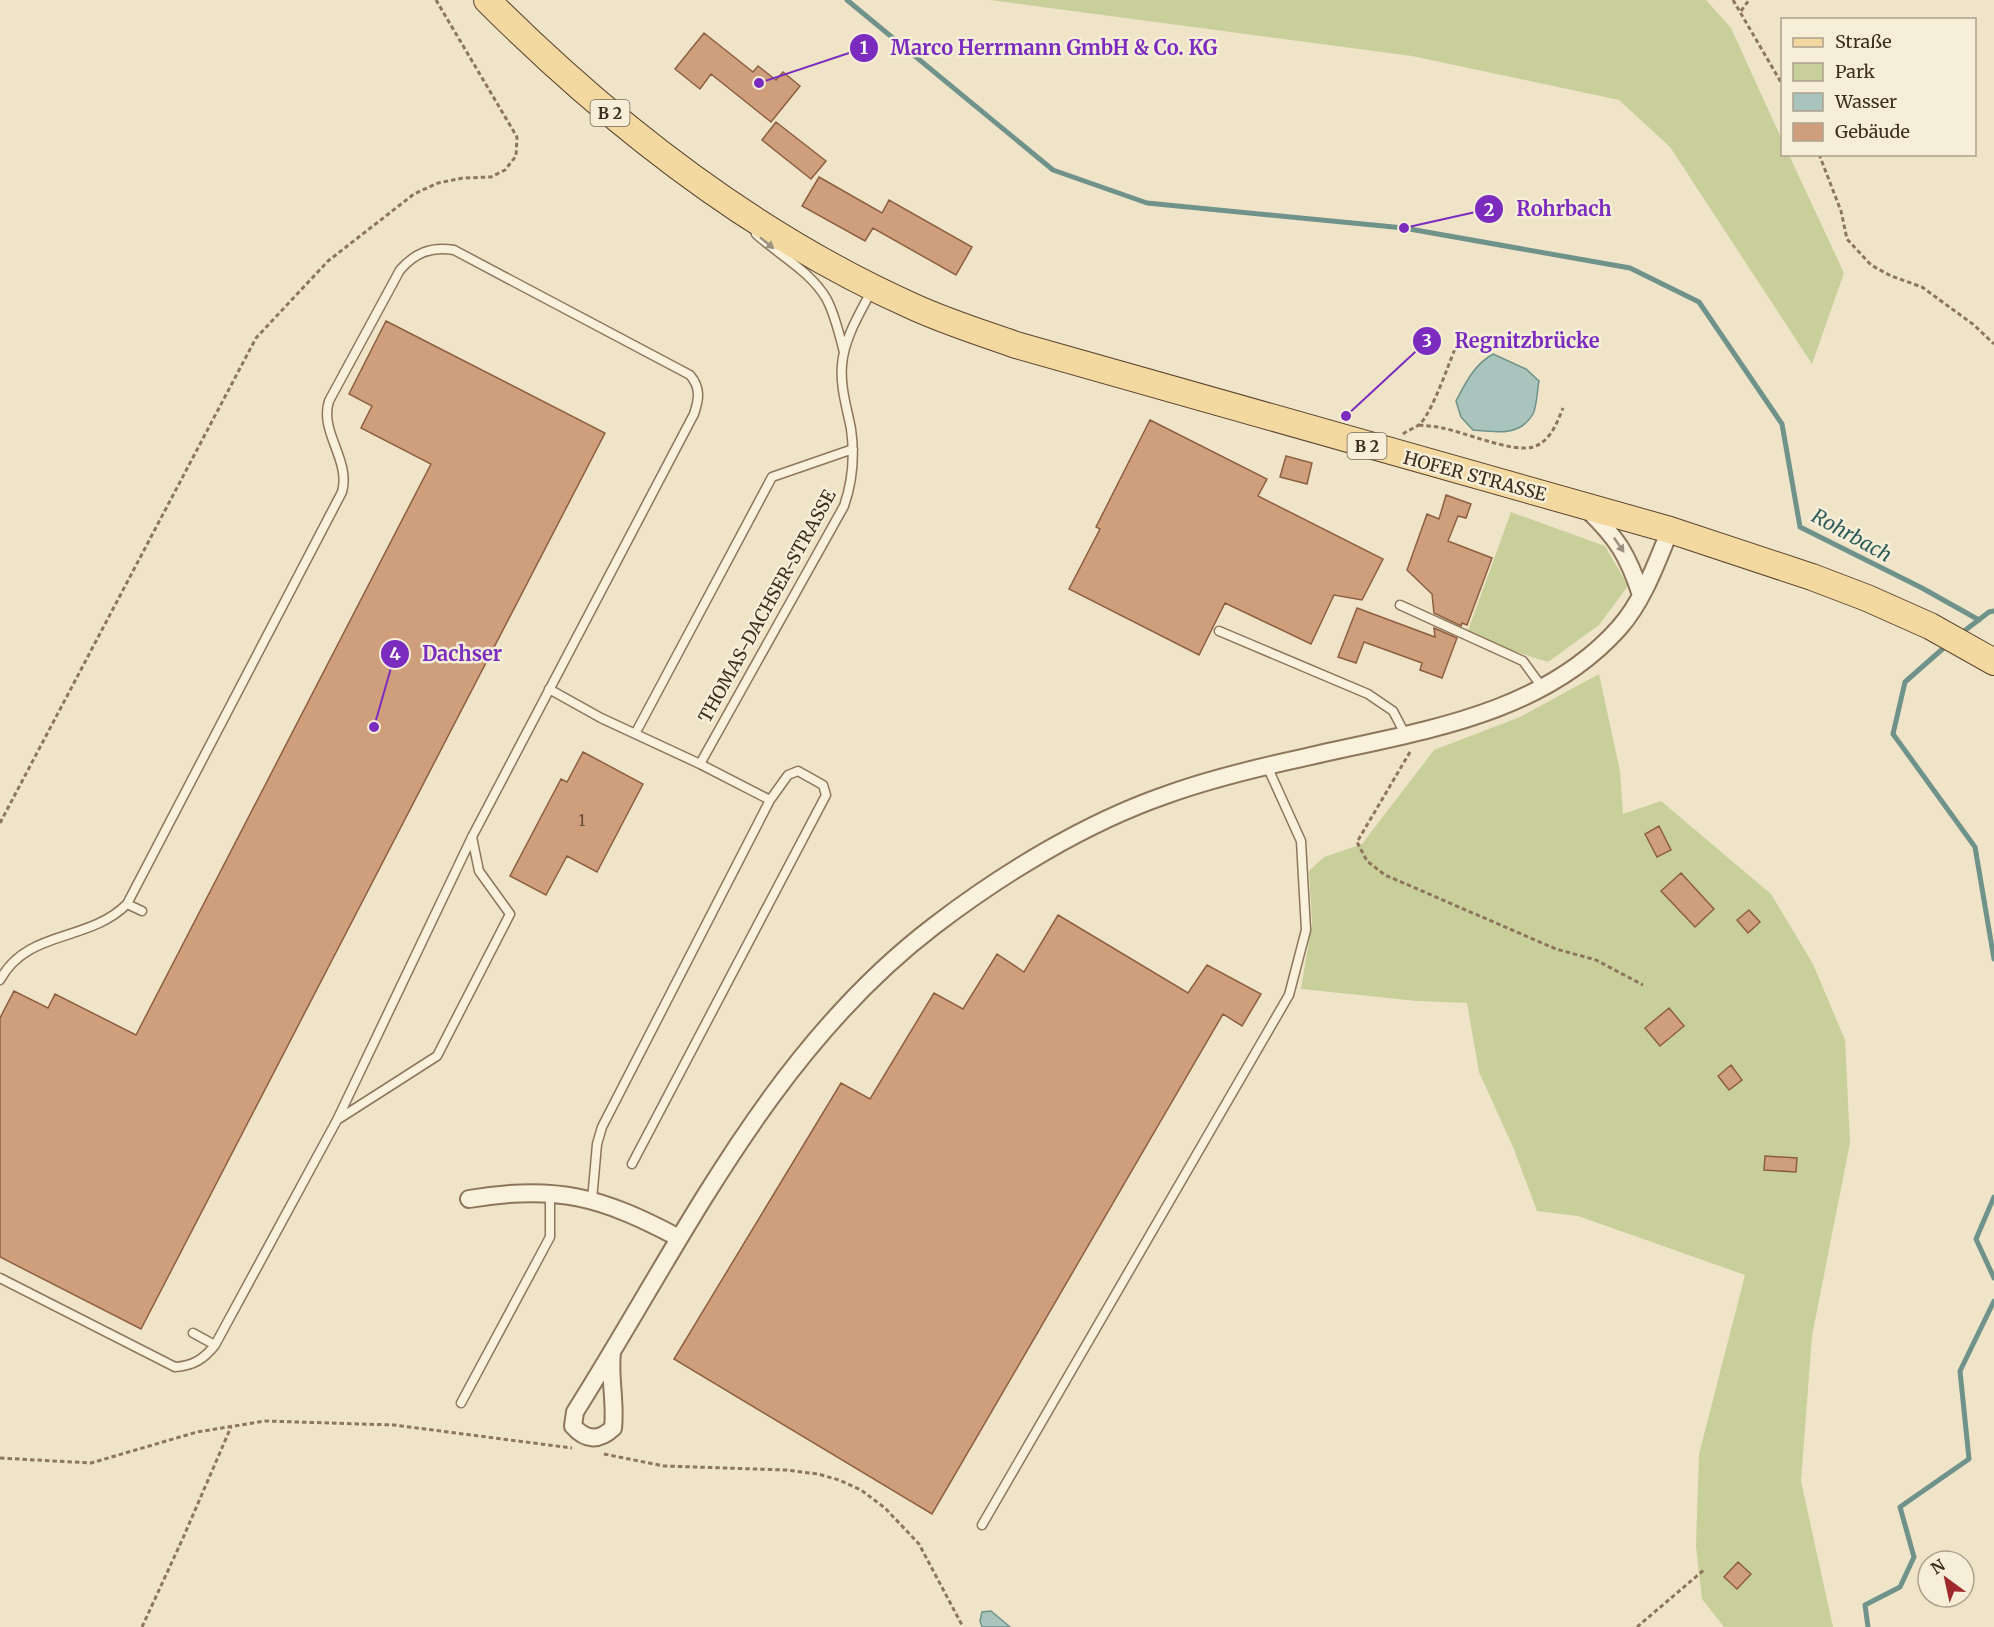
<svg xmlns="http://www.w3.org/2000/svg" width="1994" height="1627" font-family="Merriweather,serif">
	<rect width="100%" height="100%" fill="#f0e4c8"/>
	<path fill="#c9cf9b" d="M990,0H1706L1731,28L1782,140V154L1789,155L1844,273L1812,364L1670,147L1619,100L1412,56Z
		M1511,512L1605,546L1628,586L1599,625L1548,662L1466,636Z
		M1599,674L1620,771L1623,814L1661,801L1771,894L1813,964L1845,1040L1850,1143L1812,1336L1801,1481L1833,1627H1724L1702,1599L1696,1546L1699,1454L1745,1275L1578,1216L1537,1211L1513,1147L1479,1072L1467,1003L1417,1001L1301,989L1312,923L1309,871L1324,857L1362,844L1434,750L1520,717Z"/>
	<path fill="#a9c4bc" stroke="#6f938a" stroke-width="1.5" d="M1493,354L1526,369L1539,381C1537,391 1537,406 1533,414C1520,437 1495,432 1473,430L1461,417L1456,401C1466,382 1474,365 1493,354Z
		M991,1611L1010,1627H982L980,1621L982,1612Z"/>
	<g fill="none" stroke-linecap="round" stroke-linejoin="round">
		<path stroke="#6f938a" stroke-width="5" d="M847,0L1053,170L1147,203L1404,228L1630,268L1699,302L1782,424L1800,527L1922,588L1979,620
			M1959,635L1989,612L1994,611
			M1947,645L1905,682L1893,734L1975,847L1994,959
			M1994,1197L1976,1239L1994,1278
			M1868,1627L1865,1605L1900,1587L1914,1557L1900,1507L1969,1459L1960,1371L1994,1301"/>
	</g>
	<path fill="#cf9f7d" stroke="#8d5f41" stroke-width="1.5" d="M704,33L753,72L758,66L776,80L783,72L800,86L771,122L711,74L700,89L675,69Z
		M776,122L826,161L811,179L762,140Z
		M819,177L882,213L889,200L972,247L956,275L873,228L865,241L802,206Z
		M386,321L605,433L141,1329L0,1257V1018L14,991L48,1008L55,994L136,1035L431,464L361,428L372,406L349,394Z
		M1150,420L1267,479L1258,496L1383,559L1362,600L1334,595L1311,644L1225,603L1199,655L1069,589L1100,529L1096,527Z
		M1286,456L1312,463L1307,484L1280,477Z
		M1446,495L1471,504L1466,518L1458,516L1448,541L1492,558L1467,625L1462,623L1461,626L1434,613L1432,594L1407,570L1427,514L1439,519Z
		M1357,608L1435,637L1434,628L1457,638L1442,678L1420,670L1422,663L1364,642L1356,663L1338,657Z
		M583,752L643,784L597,872L567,856L546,895L510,876L561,779L567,782Z
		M1659,826L1671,850L1657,857L1645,834Z
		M1681,873L1714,909L1695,927L1661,891Z
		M1749,910L1760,922L1748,933L1737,920Z
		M1058,915L1188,993L1207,965L1261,994L1242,1026L1223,1014L932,1514L674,1359L841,1083L870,1099L934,993L963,1009L997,954L1024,972Z
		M1669,1008L1684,1026L1660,1046L1645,1028Z
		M1731,1065L1742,1080L1729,1090L1718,1076Z
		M1765,1156L1797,1158L1796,1172L1764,1170Z
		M1738,1562L1751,1574L1737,1589L1724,1577Z"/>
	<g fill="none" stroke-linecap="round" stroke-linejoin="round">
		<defs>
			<path id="lane" d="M756,234C779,255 810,271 826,298C835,314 839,334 844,352
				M1400,605L1523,661L1542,687
				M1219,631L1368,694L1393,711L1406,736
				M549,689L601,718L700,764L844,506C853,480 855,457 851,429C847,408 840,387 842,365C844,338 860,313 873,288
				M635,734L772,477L853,449
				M127,904L142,911
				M0,980C27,929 88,943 127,904L342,492C351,460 319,432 329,401L400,270C415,253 431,246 454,250L690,375C701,388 699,399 694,414L472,837L337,1120L215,1345C204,1359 193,1366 175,1367L0,1278
				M337,1120L437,1056L510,914L479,871L472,837
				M632,1164L826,795L823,785L798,771L788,775L770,800
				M592,1200L597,1144L602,1127L770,800L700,764
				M193,1333L215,1345
				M461,1403L550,1237V1193
				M982,1525L1289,995L1306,930L1301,841L1267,766"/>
			<path id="street" d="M1587,509C1617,538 1628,555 1641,595
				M469,1199C556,1184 602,1197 679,1238
				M612,1352C609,1378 616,1402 613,1428C599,1441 586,1441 573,1426L575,1412C683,1241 769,1052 934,926C1002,874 1085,823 1166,795C1210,779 1256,768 1302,758C1412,732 1539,718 1619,628C1643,601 1656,564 1670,530"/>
			<path id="primary" d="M487,0C610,123 755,236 914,307C947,322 982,333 1016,345L1670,530L1812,577L1867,598L1930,626L1994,662"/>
		</defs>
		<use href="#lane" stroke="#8d765c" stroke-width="11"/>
		<use href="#street" stroke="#8d765c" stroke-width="20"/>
		<use href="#primary" stroke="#5b4430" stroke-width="28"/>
		<path stroke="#8d765c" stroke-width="3" stroke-dasharray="4.5 3" stroke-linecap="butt" d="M1733,0L1782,84
			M1741,11L1749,0
			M1819,154L1841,211L1847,239L1871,265L1891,276L1922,287L1974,325L1994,344
			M1419,425C1426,426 1434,426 1442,428C1464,432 1513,453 1533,447C1550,442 1557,423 1563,408
			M1403,434C1408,430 1415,428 1420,424C1433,410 1447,368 1455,349
			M1410,752L1357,842L1367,861L1385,875L1556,949L1596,960L1643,985
			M0,823L256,338L328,261L414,194L438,183L463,178L491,177L505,170L516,156L517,137L436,0
			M604,1454L664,1466L786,1470L818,1474L839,1480L861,1490L885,1508L919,1544L963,1627
			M0,1458L91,1463L197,1432L265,1421L394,1425L572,1448
			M142,1627L183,1538L231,1427
			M1637,1627L1705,1569"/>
		<use href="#lane" stroke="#faf1dc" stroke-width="8"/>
		<use href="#street" stroke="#faf1dc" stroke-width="16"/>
		<use href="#primary" stroke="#f3d9a0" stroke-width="26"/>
	</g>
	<defs><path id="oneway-solid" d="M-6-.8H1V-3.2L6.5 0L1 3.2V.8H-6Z" transform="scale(1.5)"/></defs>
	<g fill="#9c907e">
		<use href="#oneway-solid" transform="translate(767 243) rotate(39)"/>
		<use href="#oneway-solid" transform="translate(1619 545) rotate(56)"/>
	</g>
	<g text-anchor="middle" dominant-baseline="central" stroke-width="5" stroke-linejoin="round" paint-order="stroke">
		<g font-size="15" fill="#624a37">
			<text x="582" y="820">1</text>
		</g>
		<g fill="#f7eed8" stroke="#756857" stroke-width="1.5">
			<rect x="590.5" y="100" width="39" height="26" rx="4.5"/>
			<rect x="1347.5" y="433" width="39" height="26" rx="4.5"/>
		</g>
		<g font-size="16" font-weight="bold" fill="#3d2e20">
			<text x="610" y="113">B 2</text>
			<text x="1367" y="446">B 2</text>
		</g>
		<g font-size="18" fill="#3d2e20" stroke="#f7eed8">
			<text transform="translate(1475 476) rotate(15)">HOFER STRASSE</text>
			<text transform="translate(767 606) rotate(-61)">THOMAS-DACHSER-STRASSE</text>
		</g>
		<g font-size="20" font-style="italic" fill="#2f5d5a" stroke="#f7eed8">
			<text transform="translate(1852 535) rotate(29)">Rohrbach</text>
		</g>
	</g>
	<path fill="none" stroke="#7b2cbf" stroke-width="2" d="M759 83L864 48M1404 228L1489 209M1346 416L1427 341M374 727L395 654"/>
	<g fill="#7b2cbf" stroke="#f7eed8" stroke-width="2">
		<circle cx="759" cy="83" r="6"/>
		<circle cx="1404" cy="228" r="6"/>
		<circle cx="1346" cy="416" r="6"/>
		<circle cx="374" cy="727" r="6"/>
		<circle cx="864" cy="48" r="15"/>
		<circle cx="1489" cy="209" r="15"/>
		<circle cx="1427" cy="341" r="15"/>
		<circle cx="395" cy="654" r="15"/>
	</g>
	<g font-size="18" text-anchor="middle" font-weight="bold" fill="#fff">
		<text x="864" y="54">1</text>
		<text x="1489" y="216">2</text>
		<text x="1427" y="347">3</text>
		<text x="395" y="660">4</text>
	</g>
	<g font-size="20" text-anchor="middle" font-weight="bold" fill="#7b2cbf" stroke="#f7eed8" stroke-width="5" stroke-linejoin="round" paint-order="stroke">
		<text x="1054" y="55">Marco Herrmann GmbH &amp; Co. KG</text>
		<text x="1564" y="216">Rohrbach</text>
		<text x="1527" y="348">Regnitzbrücke</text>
		<text x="462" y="661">Dachser</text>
	</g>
	<rect x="1781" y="18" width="195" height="138" fill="#f7eed8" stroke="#ada18e" stroke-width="1.5"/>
	<rect x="1793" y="38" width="30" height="9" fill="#f3d9a0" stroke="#ada18e" stroke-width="1.5"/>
	<text x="1835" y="48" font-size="18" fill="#3d2e20">Straße</text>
	<rect x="1793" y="63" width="30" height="18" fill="#c9cf9b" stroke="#ada18e" stroke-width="1.5"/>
	<text x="1835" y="78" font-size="18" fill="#3d2e20">Park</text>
	<rect x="1793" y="93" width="30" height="18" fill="#a9c4bc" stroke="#ada18e" stroke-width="1.5"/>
	<text x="1835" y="108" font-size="18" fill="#3d2e20">Wasser</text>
	<rect x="1793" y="123" width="30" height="18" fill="#cf9f7d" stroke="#ada18e" stroke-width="1.5"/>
	<text x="1835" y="138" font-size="18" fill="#3d2e20">Gebäude</text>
	<g transform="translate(1946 1579) rotate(327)"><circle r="28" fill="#f7eed8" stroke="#ada18e" stroke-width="1.5"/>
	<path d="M0-4.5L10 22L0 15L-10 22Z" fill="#9e2a2b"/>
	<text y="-9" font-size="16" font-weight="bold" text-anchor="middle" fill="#3d2e20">N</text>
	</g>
</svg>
